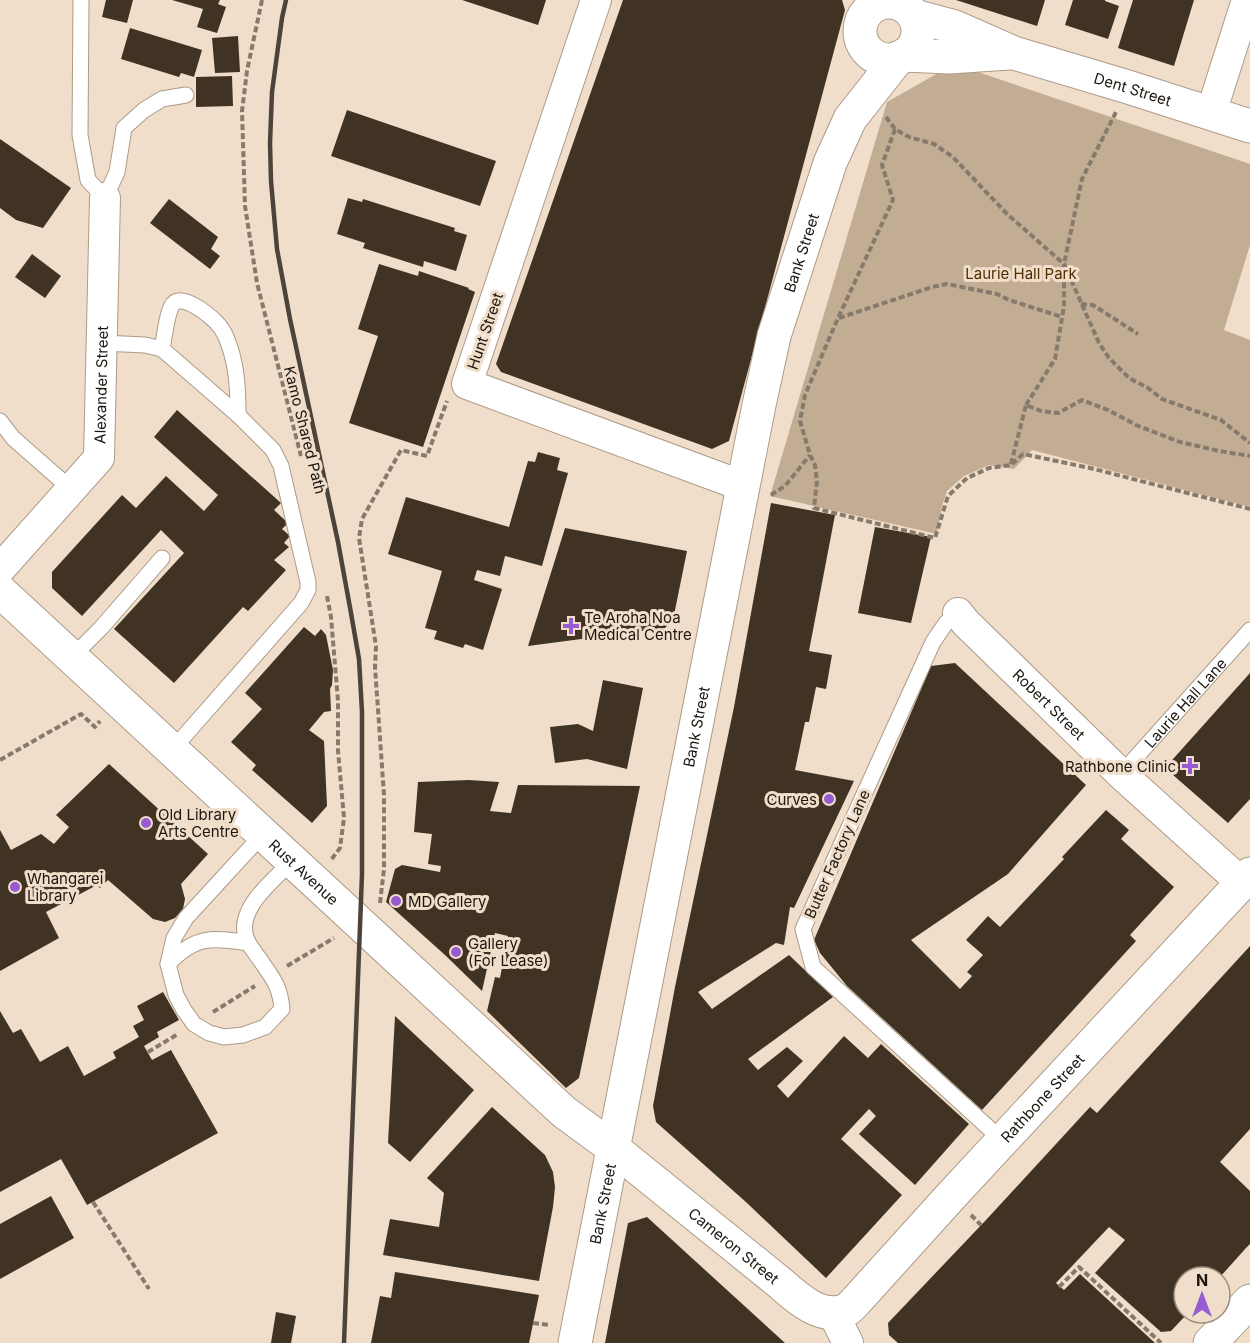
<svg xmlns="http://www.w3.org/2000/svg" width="1250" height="1343" font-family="Inter,sans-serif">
	<rect width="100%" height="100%" fill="#f0deca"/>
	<path fill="#c2ac94" d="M954,64L1250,164V245L1224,330L1250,340V507L1032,450L1014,469L989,465L964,476L947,491L942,506L937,534L770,496L887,102Z"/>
	<path fill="#413323" d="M106,0H133L127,23L102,17Z
		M172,0H220L218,4L226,7L217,33L197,27L203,9Z
		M462,0H546L538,25Z
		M623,0H842L845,10L729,441L712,449L501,372L496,364Z
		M956,0H1045L1037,26Z
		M1073,0H1105V1L1119,6L1108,39L1065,25Z
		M1133,0H1194L1174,66L1118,48Z
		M130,28L202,50L194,77L181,73L179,77L121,59Z
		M238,36L240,72L215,73L212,38Z
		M232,76L233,106L196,107V77Z
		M347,110L496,161L480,206L331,156Z
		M0,139L71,188L43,228L16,220L0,208Z
		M348,198L362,202L363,199L455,228L454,231L467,235L456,271L424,261L423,267L363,248L365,243L337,234Z
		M169,199L218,237L211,249L220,256L210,269L150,223Z
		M32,254L61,276L45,298L15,277Z
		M379,264L418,276L419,271L469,288L468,289L475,292L423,447L349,423L378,336L358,329Z
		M177,410L281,503L274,510L288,523L282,529L290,536L284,543L289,547L274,560L286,570L248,611L243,607L174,683L114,629L184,553L161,530L82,616L52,588V572L122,495L136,508L166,476L204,511L218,495L154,437Z
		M538,452L560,458L557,470L568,473L542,566L505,556L500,576L477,570L474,580L502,589L483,650L465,644L463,648L434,639L437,631L425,628L442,571L388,554L406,497L509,527L528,461L535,462Z
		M771,503L835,515L809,651L832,655L826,689L816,687L809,722H805L795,770L854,781L794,908L790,907L784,945L776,943L698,992L712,1009L789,955L833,997L748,1059L758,1070L787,1047L803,1061L777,1086L788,1098L844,1036L868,1058L881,1044L969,1124L915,1185L859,1134L876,1116L869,1109L841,1139L902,1195L826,1278L747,1203L656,1122L653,1106L675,987L734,707Z
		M875,527L931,537L911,623L858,613Z
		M565,528L687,551L673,620L665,628L528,646Z
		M304,627L315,636L321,629L326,635L333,670L332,685L330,689L331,711L324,712L309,730L324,741L327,806L312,823L252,770L256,765L231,742L262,709L245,693Z
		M955,663L1086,785L1008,874L911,940L960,989L972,976L967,972L983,955L966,940L988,916L1000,927L1064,859L1062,857L1106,810L1129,830L1121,839L1174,887L1130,935L1136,941L982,1110L847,986L820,953L814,940L931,666Z
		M1250,673V799L1228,823L1165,768Z
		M603,680L643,688L627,769L587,759L555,763L550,727L578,724L593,731Z
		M109,764L208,854L181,884L185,899L183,909L175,918L165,922L153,919L108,880L100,888L97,885L46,912L59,938L0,971V830L11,850L41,834L54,844L69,827L56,815Z
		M469,780L499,782L490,811L511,813L518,785L640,786L579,1078L566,1088L487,1011L495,977L500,978L508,936L495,933L482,991L445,955L386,902L395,869L402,865L440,872L441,866L428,864L432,834L414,832L418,782Z
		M1250,946V1129L1220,1162L1250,1191V1244L1246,1248L1220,1277H1184V1313H1188L1171,1331L1161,1332L1095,1273L1125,1240L1109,1227L1056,1283L1064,1290L1080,1274L1155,1343H898L889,1335L888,1323L986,1220L1090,1107L1097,1113Z
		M163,992L179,1020L157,1032L159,1037L144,1046L152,1060L171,1050L218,1133L87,1205L61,1159L0,1192V1011L13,1033L21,1029L40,1062L68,1046L84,1076L116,1058L113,1052L139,1037L133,1026L144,1020L137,1006Z
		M395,1016L474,1090L410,1162L388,1143Z
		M492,1107L545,1155L553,1172L555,1187L553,1207L539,1281L383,1255L390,1219L439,1227L444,1193L427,1178Z
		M51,1196L74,1238L0,1279V1224Z
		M647,1217L785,1343H605L628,1223Z
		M395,1272L539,1295L529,1343H371L380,1296L391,1298Z
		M276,1312L296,1316L291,1343H271Z"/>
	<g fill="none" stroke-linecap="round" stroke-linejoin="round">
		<defs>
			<g id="lane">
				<path d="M81,0L80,135L88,180L105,198L117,172L124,128L144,110L162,99L186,95"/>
				<path d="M102,343L145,345L162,349L238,415L273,450L281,466L308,582V590L301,603L172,750"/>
				<path d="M162,349C164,340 167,311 173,304C182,293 208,314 216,322C220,326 224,332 226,337C237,363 238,388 238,415"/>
				<path d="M0,421L13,438L71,489"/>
				<path d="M958,613L946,623L933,642L803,929L813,967L1003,1141"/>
				<path d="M71,658L101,628L162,558"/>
				<path id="s1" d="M1121,774L1250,630"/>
				<path d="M263,834L186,918L174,938L168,964L176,995L184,1010L194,1024L209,1033L224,1037L243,1035L265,1027L282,1009C280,988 275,981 263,964C258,956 251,949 247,940C234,910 274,880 292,861"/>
				<path d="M168,964C195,936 211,937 248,943"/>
			</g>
			<g id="street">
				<path d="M596,0L467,384L743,486"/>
				<path d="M1211,113L1247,0"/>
				<path id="s2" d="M0,569L99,458L105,198"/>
				<path id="s3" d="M958,613L966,623L1121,774L1242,883"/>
				<path d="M833,1313L848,1343"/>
			</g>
			<g id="secondary">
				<circle cx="889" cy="31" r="29"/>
				<path id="s4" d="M914,16L955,27L1014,53L1128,87L1250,126"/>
				<path d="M904,55L949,57L1009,53"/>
				<path id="s5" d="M0,591L564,1112L613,1148L779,1282C796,1297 821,1321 846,1310C850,1308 854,1303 857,1300L951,1196L1250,874"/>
				<path id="s6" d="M575,1343L759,405L774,336L830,163L850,119L898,58"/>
				<path d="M1210,1343L1250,1301"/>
			</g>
		</defs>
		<use href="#lane" stroke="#ac9b88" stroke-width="17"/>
		<use href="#street" stroke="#ac9b88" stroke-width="32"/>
		<use href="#secondary" stroke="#ac9b88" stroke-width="35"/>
		<path stroke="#867a6c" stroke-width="4" stroke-dasharray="6 3" stroke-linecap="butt" d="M262,0L247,71L242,111L245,206L257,283L301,456
			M886,117L895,129L909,137L934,144L953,157L1007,214L1064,264L1099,343L1109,358L1129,378L1148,388L1162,399L1221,420L1250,443
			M895,129L882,165L893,200L838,318L805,395L800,421L810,455L815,465L817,481L814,508L935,538L948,496L967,478L989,468L1011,465L1023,454L1090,468L1250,509
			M1081,304L1093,305L1138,334
			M839,318L932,287L947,284L997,294L1009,300L1062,317
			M1026,405L1055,359L1064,306V264L1082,179L1116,112
			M1011,464L1026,405L1041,411L1058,413L1082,400L1108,410L1136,425L1180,442L1219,451L1250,456
			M771,495L785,486L810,455
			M327,596L331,617L338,701V751L344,818L340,848L331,860
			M0,760L81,714L95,727L100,721
			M380,903L384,869V795L375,667L376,646L359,538L362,519L401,450L427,456L447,401
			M287,966L334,938
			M213,1012L255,986
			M148,1052L178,1034
			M93,1202L149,1289
			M971,1215L981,1225
			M1059,1287L1079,1267L1161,1343
			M533,1323L551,1325"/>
		<use href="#lane" stroke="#fff" stroke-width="15"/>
		<use href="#street" stroke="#fff" stroke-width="30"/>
		<use href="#secondary" stroke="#fff" stroke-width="33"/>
		<path stroke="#4c443a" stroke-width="4.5" d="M286,0L282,18L272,92L270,143L271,181L277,249L290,319L338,542L351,613L359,659L362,712V874L344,1343"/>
	</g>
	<g fill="#975bd2" stroke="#f0deca" stroke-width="2">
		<path d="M568 617h6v6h6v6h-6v6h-6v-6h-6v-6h6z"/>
		<path d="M1187 757h6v6h6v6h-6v6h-6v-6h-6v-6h6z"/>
		<circle cx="829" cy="799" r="6"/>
		<circle cx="146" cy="823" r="6"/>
		<circle cx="15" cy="887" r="6"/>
		<circle cx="396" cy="901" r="6"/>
		<circle cx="456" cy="952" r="6"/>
	</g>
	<g text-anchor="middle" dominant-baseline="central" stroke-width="6" stroke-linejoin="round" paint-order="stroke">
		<g font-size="15" fill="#1c160f" stroke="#f0deca">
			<text stroke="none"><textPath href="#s4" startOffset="231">Dent Street</textPath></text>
			<text stroke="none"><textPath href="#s6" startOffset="1114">Bank Street</textPath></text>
			<text transform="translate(485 331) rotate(-71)">Hunt Street</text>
			<text stroke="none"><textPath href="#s2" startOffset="222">Alexander Street</textPath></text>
			<text transform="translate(305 430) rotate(76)">Kamo Shared Path</text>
			<text stroke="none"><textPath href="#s1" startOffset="96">Laurie Hall Lane</textPath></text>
			<text stroke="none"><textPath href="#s3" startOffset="129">Robert Street</textPath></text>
			<text stroke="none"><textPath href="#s6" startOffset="628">Bank Street</textPath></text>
			<text transform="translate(837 854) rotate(-66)">Butter Factory Lane</text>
			<text stroke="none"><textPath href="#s5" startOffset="414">Rust Avenue</textPath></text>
			<text stroke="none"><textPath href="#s5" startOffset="1408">Rathbone Street</textPath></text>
			<text stroke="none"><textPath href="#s6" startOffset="142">Bank Street</textPath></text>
			<text stroke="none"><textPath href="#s5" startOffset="984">Cameron Street</textPath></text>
		</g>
		<g font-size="15" fill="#503002" stroke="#f0deca">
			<text x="1021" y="273">Laurie Hall Park</text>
		</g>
		<g font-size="15" fill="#1c160f" stroke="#f0deca" text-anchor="start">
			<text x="584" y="617">Te Aroha Noa<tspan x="584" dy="17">Medical Centre</tspan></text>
			<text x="1176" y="766" text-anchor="end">Rathbone Clinic</text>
			<text x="817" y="799" text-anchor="end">Curves</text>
			<text x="158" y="814">Old Library<tspan x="158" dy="17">Arts Centre</tspan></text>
			<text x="27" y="878">Whangarei<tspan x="27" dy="17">Library</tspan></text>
			<text x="408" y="901">MD Gallery</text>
			<text x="468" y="943">Gallery<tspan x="468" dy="17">(For Lease)</tspan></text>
		</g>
	</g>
	<g transform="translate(1202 1295)"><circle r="28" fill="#f0deca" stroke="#9b8e7f" stroke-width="1.5"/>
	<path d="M0-4.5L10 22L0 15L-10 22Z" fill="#975bd2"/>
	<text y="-9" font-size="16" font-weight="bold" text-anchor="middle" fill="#1c160f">N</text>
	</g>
</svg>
